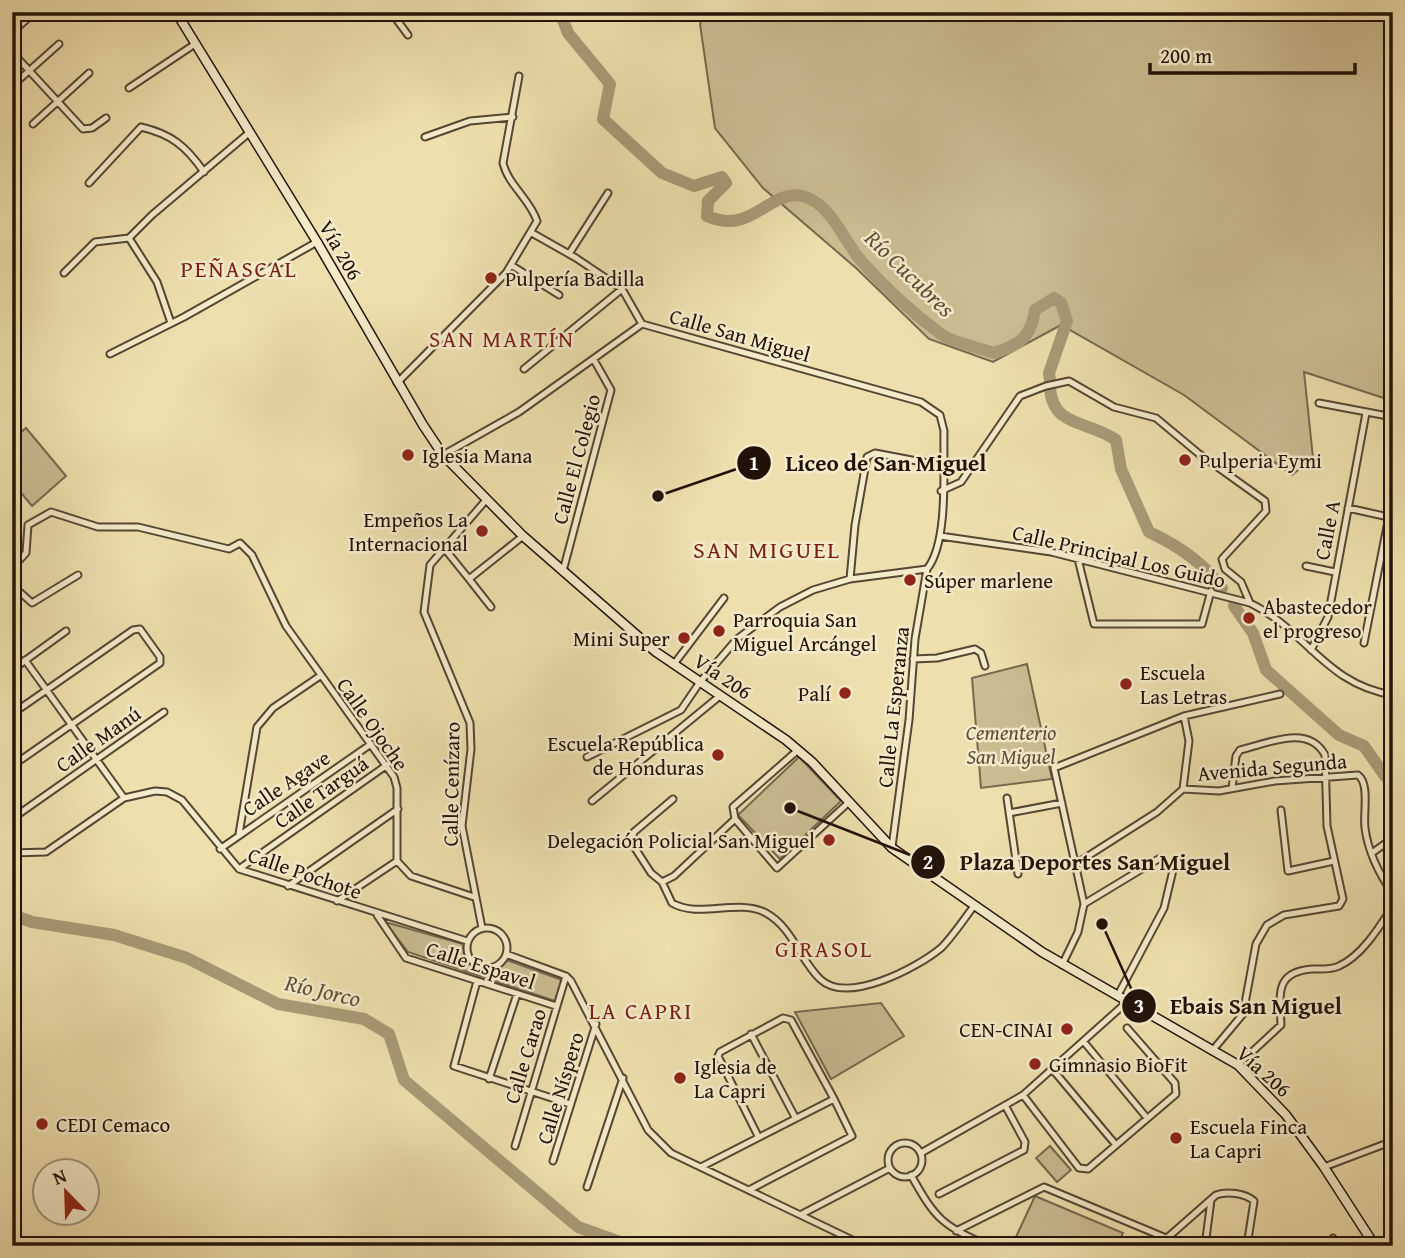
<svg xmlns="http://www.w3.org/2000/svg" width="1405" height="1258" font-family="'Gentium Book Plus',serif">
	<rect width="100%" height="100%" fill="#eee0ae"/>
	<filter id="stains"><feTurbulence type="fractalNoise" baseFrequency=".00286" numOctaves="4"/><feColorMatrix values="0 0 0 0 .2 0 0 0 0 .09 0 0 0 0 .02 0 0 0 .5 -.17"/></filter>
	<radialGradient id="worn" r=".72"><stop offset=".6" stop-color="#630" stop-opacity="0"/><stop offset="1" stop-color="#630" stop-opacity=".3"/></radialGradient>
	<path fill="#cbbd92" stroke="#76684e" stroke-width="2" d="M706,12H1393V401L1304,372L1313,458L1292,475L1184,395L1061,325L993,362L929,339L856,268L763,188L715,128L700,24Z
		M26,428L66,476L32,506L12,482V440Z
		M1027,664L1052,779L981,788L972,678Z
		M799,757L841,801L780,859L738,815Z
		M385,922L463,944L464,954L474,968L491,971L507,960L562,980L555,1001L408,952Z
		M881,1003L904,1036L831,1079L795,1012Z
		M1050,1146L1071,1170L1057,1182L1036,1158Z
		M1035,1196L1123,1233L1117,1246H1031L1015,1239Z"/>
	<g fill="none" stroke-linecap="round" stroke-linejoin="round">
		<path stroke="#a89a76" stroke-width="12" d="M560,12L568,33L610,84L603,119L662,173L694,186L722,177L726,183L708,201L707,216C752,236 769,189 802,196C832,203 844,243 863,263C885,288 912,312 938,332C952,343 977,347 994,353C1020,345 1031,337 1035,310L1054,298L1061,303L1067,321L1049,373L1050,381
			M1050,388C1053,428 1088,420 1116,440L1121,469L1149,532C1177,545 1204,563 1222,588
			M1234,606L1253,633L1266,670L1339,735L1364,746L1385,776L1393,782
			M12,915L32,922L114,935L187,958L278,1004L364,1019L389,1034L404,1080L578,1227L631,1246"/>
		<defs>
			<path id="street" d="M391,12L408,35
				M12,32L35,12
				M12,52L83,129L92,128L106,118
				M12,86L59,44
				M129,88L195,44
				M33,124L89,73
				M425,137L470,121L513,117
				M89,183L141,127C171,134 186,146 204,172
				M532,233L576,258L622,289L642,324
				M129,238L157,282L171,323
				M569,254L608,193
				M511,265L559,295
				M64,273L95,242L129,238L152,215L250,132
				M110,354L184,317L317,242
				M524,369L622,289
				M397,383L506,273L537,221C530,199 508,185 503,163L519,76
				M1319,403L1393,417
				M443,455L519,412L642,324L921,402L940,415L944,431C943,467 949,542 927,569L850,579L813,590L780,607L737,639L700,682L681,710L587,757
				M941,491L961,482L1020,396L1046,386L1069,381L1114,407L1156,418L1198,453L1265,501L1266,511L1222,559L1225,569L1241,582L1250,603
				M1348,508L1393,518
				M940,536L1051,552L1250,603C1307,631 1325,684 1393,695
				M444,548L469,579L523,536
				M1078,559L1094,624H1202L1211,591
				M1306,566L1335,572
				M12,568L26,553L28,525L51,512L98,527H138L229,549L240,543L252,555L286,626L394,777L397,788V861L411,876L474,897
				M563,571L611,390L594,360
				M469,579L491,607
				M850,579L855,525L867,457L875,453L943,466
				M12,585L32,603L78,575
				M1364,643L1393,496
				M1311,650L1328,617L1366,413
				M913,659L937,658L975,649L981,653L985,666
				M25,660L124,798
				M674,664L724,598
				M12,670L66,631
				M12,714L133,630L140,629L160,657V663L12,766
				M1183,789L1219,791L1275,781L1358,775C1370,784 1363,813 1365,828C1368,852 1379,874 1393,894
				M1183,789L1189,741L1184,716
				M1007,798L1018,874
				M673,799L634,832L631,842L651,873L662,882L672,903C699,919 738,898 766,913C792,927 800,960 820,979C847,1005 917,968 941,948C953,936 964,919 974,906
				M592,801L721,695
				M1281,810L1288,871L1334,861
				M1009,813L1062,803
				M16,816L164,712
				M735,819L777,868L848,803
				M239,834L257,727L273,708L320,676
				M892,847L909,720L915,639L927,569
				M220,849L371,744
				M12,853L46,852L124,798L155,791L167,792L182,800L239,869L467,941
				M1372,853L1393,838
				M1077,863L1157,812L1183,789
				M239,869L387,765
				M662,882L674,876L735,819L733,807L798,750
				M288,886L398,809
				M337,901L397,861
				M1084,904L1160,858
				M377,915L406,958L556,1006
				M467 948a20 20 0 1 1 40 0a20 20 0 1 1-40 0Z
				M482,928L462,826L471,749L470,723L424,612L430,565L486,500
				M506,954L566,976L571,981L648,1130L671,1153L865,1246
				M1062,965L1078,932L1084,904L1054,768L1184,716L1280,694
				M477,981L454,1066L570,1104
				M1118,995L1164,908L1174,866
				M751,1034L795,1117
				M1084,1042L1147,1118
				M1212,1051L1243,1014L1256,944L1267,925L1284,915L1339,906L1343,899L1327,826L1325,755C1308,723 1267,744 1240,750L1236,756L1232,788
				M1238,1065L1281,1025C1280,995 1274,972 1312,969C1320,969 1331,970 1339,966C1362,956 1380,926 1393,906
				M1053,1070L1116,1145
				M489,1079L517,994
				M1023,1095L1079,1168L1088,1169L1176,1094L1175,1083L1127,1028
				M758,1136L718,1056L720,1052L783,1018L791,1020L834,1099
				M888 1160a17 17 0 1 1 34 0a17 17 0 1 1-34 0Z
				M515,1146L566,976
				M921,1153L1023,1095L1128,1001
				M553,1161L596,1024
				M701,1167L834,1099L852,1136L749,1190
				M1324,1167L1393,1141
				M911,1175C936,1220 942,1225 989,1246
				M587,1187L623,1078
				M939,1194L1024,1150L1025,1142L1006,1107
				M802,1214L890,1168
				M956,1231L1044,1187L1166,1238
				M1158,1246L1216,1195C1227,1191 1245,1193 1254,1201L1247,1246
				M1205,1246L1211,1200
				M1332,1246L1333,1238"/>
			<path id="secondary" d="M176,12L317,242L423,425L443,455L523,536L656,652L786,740L812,762L892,848L1042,952L1238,1065L1286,1115L1324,1167L1375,1246"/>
		</defs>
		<use href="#street" stroke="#544632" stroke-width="9"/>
		<use href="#secondary" stroke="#211209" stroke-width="11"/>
		<use href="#street" stroke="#f4ebca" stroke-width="5"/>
		<use href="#secondary" stroke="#f4ebca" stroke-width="8"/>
	</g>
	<g fill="#8f2418" stroke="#f4ebca" stroke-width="2.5">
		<circle cx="491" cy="278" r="7"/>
		<circle cx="408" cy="455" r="7"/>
		<circle cx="1185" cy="460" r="7"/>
		<circle cx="482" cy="531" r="7"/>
		<circle cx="910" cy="580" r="7"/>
		<circle cx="1249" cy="618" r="7"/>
		<circle cx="719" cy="631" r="7"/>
		<circle cx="684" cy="638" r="7"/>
		<circle cx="1126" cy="684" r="7"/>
		<circle cx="845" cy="693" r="7"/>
		<circle cx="718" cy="755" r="7"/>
		<circle cx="829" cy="840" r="7"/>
		<circle cx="1067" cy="1029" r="7"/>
		<circle cx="1035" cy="1064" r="7"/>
		<circle cx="680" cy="1078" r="7"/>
		<circle cx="42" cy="1124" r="7"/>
		<circle cx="1176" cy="1138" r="7"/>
	</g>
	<g text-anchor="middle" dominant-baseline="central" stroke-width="5" stroke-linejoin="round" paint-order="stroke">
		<g font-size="21" fill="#211209" stroke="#f4ebca">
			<text transform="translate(341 250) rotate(60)">Vía 206</text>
			<text transform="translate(740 335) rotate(16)">Calle San Miguel</text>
			<text transform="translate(576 459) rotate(-75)">Calle El Colegio</text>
			<text transform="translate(1327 530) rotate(-79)">Calle A</text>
			<text transform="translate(1119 556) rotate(13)">Calle Principal Los Guido</text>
			<text transform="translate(723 676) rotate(34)">Vía 206</text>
			<text transform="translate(893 707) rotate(-84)">Calle La Esperanza</text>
			<text transform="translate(373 724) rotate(55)">Calle Ojoche</text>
			<text transform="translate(98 739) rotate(-35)">Calle Manú</text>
			<text transform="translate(1272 767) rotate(-5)">Avenida Segunda</text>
			<text transform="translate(286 783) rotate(-34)">Calle Agave</text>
			<text transform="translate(451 784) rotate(-89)">Calle Cenízaro</text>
			<text transform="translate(321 792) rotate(-35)">Calle Targuá</text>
			<text transform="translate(305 873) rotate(19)">Calle Pochote</text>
			<text transform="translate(481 965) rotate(18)">Calle Espavel</text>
			<text transform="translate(525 1056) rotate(-73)">Calle Carao</text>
			<text transform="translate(1264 1071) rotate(42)">Vía 206</text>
			<text transform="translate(560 1088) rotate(-73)">Calle Níspero</text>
		</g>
		<g font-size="21" fill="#211209" stroke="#f4ebca" text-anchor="start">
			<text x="505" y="278">Pulpería Badilla</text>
			<text x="422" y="455">Iglesia Mana</text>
			<text x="1199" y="460">Pulperia Eymi</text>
			<text x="468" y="519" text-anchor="end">Empeños La<tspan x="468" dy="24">Internacional</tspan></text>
			<text x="924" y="580">Súper marlene</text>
			<text x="1263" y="606">Abastecedor<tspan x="1263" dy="24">el progreso</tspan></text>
			<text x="733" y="619">Parroquia San<tspan x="733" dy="24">Miguel Arcángel</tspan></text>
			<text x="670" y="638" text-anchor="end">Mini Super</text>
			<text x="1140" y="672">Escuela<tspan x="1140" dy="24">Las Letras</tspan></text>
			<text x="831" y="693" text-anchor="end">Palí</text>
			<text x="704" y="743" text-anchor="end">Escuela República<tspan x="704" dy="24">de Honduras</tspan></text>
			<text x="815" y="840" text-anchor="end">Delegación Policial San Miguel</text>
			<text x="1053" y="1029" text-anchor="end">CEN-CINAI</text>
			<text x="1049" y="1064">Gimnasio BioFit</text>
			<text x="694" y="1066">Iglesia de<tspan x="694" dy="24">La Capri</tspan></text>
			<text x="56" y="1124">CEDI Cemaco</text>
			<text x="1190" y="1126">Escuela Finca<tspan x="1190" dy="24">La Capri</tspan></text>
		</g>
		<g font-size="21" font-style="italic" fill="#5c4e39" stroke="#f4ebca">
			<text x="1011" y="732">Cementerio<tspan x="1011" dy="24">San Miguel</tspan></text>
		</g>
		<g font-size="23" letter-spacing="2" fill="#7a1f14" stroke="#f4ebca">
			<text x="239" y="268">PEÑASCAL</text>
			<text x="502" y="338">SAN MARTÍN</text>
			<text x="824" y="948">GIRASOL</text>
			<text x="641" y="1010">LA CAPRI</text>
		</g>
		<g font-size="23" font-style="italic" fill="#5e4f3a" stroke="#f4ebca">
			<text transform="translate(910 273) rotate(44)">Río Cucubres</text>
			<text transform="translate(323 990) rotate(13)">Río Jorco</text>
		</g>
		<g font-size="24" letter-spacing="2" fill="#7a1f14" stroke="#f4ebca">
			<text x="767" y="549">SAN MIGUEL</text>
		</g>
	</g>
	<path fill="none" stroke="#211209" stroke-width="2.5" d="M658 496L754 463M790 808L928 862M1102 924L1139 1006"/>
	<g fill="#211209" stroke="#f4ebca" stroke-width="2.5">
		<circle cx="658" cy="496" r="7"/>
		<circle cx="790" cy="808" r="7"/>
		<circle cx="1102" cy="924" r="7"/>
		<circle cx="754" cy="463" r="18"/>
		<circle cx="928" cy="862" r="18"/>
		<circle cx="1139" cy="1006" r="18"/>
	</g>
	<g font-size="21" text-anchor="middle" font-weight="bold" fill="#fff">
		<text x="754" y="470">1</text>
		<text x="928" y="869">2</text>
		<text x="1139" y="1013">3</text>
	</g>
	<g font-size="23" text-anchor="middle" font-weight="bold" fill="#211209" stroke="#f4ebca" stroke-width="5" stroke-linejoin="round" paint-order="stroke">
		<text x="886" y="471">Liceo de San Miguel</text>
		<text x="1095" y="870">Plaza Deportes San Miguel</text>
		<text x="1256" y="1014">Ebais San Miguel</text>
	</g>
	<rect width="1405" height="1258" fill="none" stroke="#eee0ae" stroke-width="42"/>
	<rect x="14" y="14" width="1377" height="1230" fill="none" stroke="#211209" stroke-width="3.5"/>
	<rect x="21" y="21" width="1363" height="1216" fill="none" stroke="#211209" stroke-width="2"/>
	<g transform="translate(66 1192) rotate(337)"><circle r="33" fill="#f4ebca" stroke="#a0947d" stroke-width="2"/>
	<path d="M0-5L12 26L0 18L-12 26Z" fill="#8f2418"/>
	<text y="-10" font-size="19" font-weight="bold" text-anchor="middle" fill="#211209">N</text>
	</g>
	<path d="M1150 63v10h205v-10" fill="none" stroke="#211209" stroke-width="3.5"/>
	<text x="1160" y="63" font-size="21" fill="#211209" stroke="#f4ebca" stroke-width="5" paint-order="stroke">200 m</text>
	<rect width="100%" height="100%" filter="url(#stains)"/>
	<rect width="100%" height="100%" fill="url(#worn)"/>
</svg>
